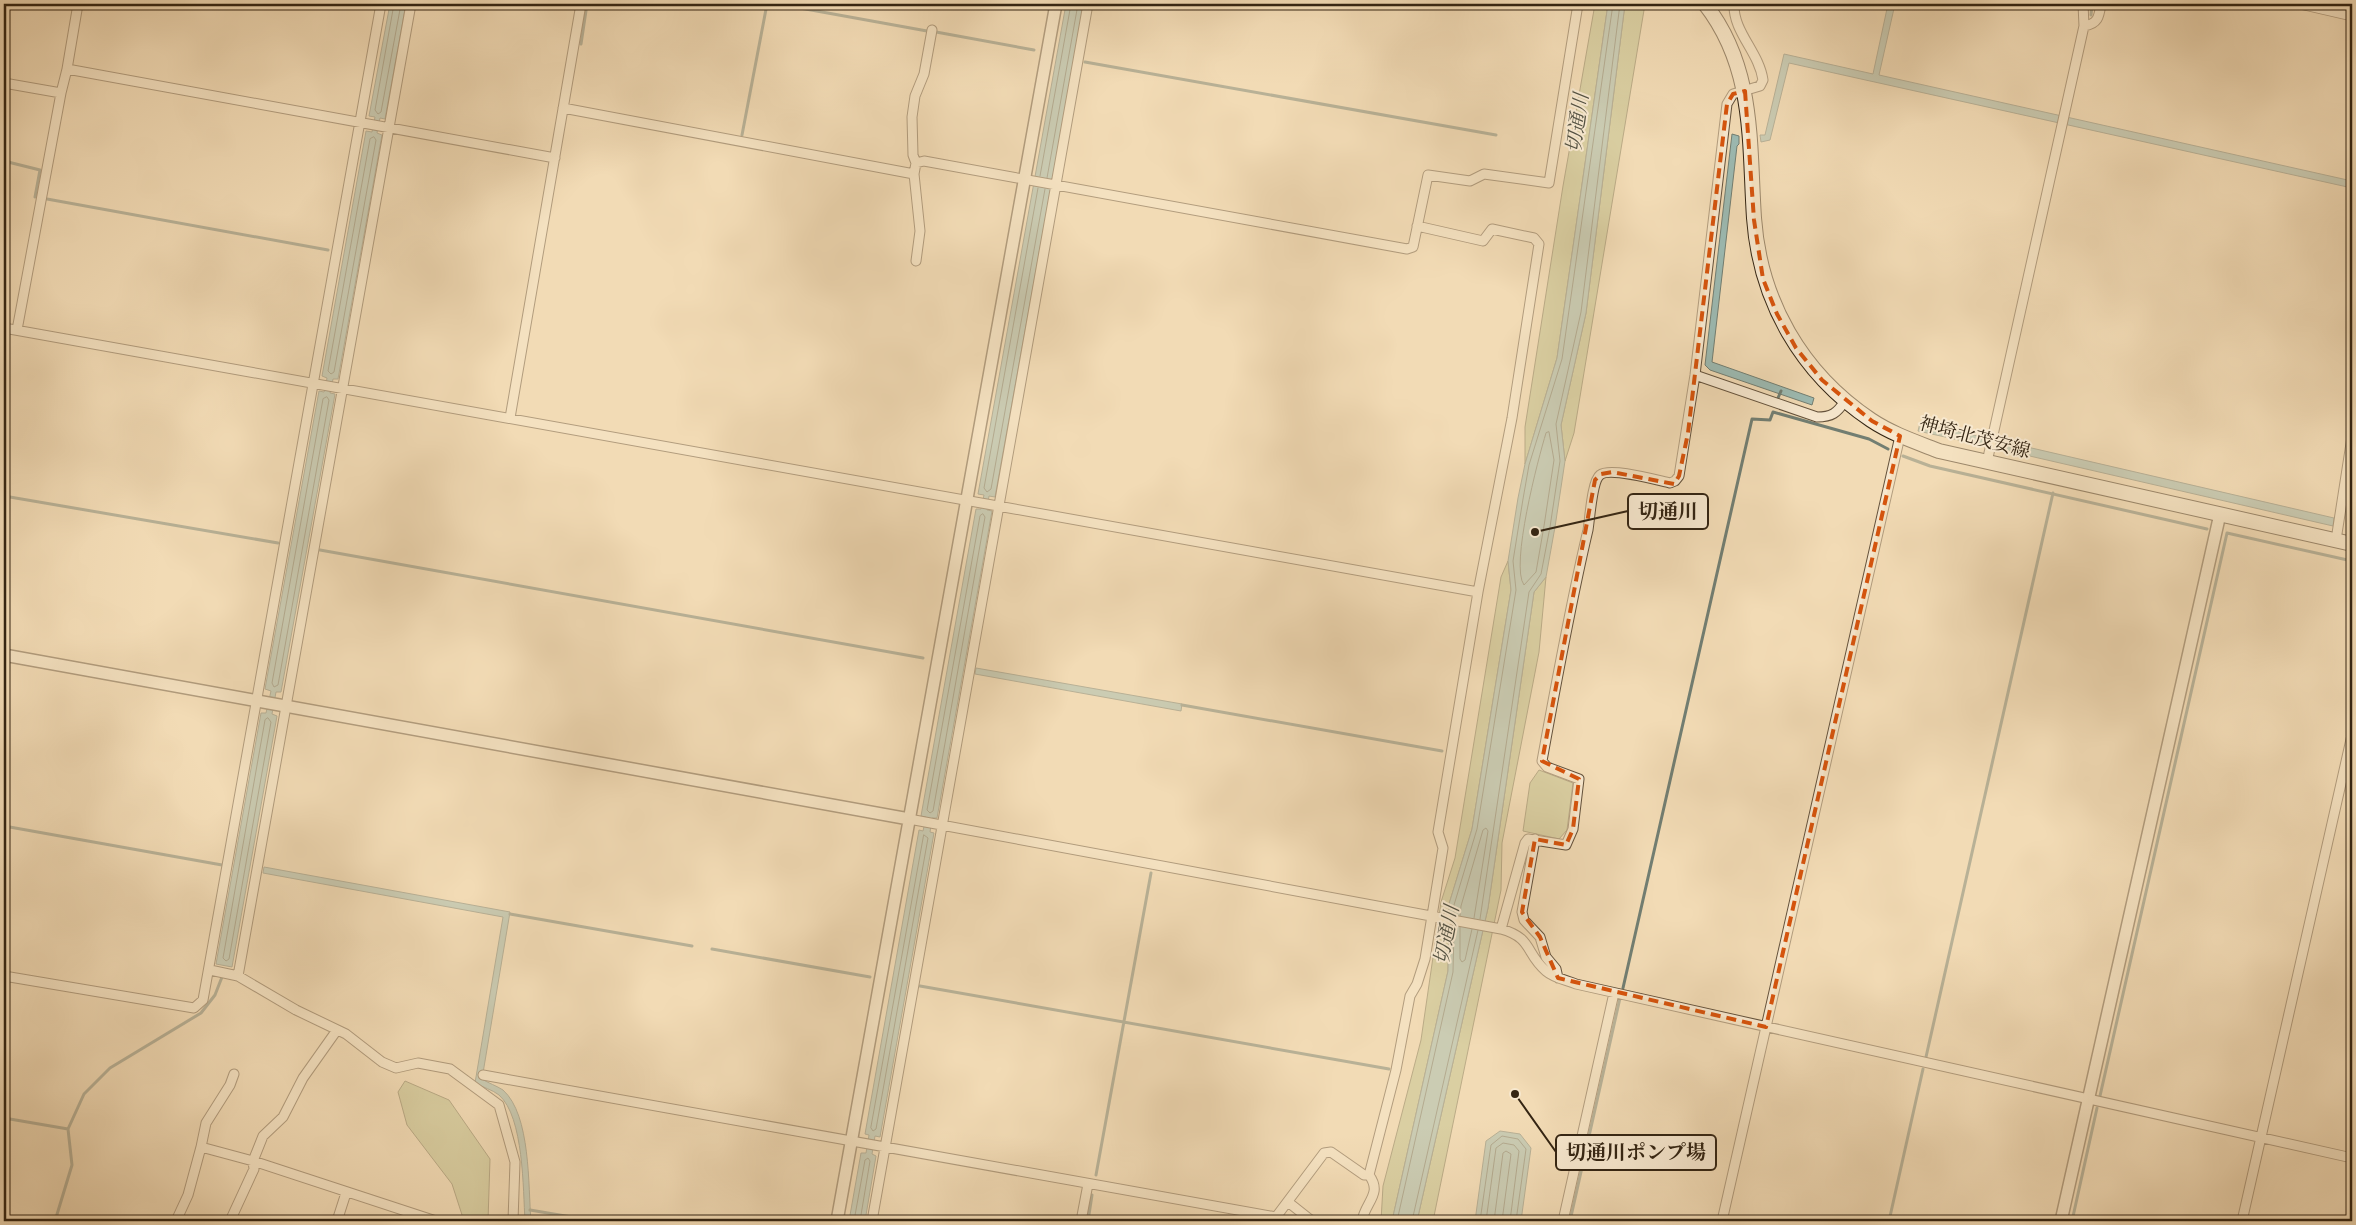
<svg xmlns="http://www.w3.org/2000/svg" width="2356" height="1225" font-family="'IM FELL Great Primer','Noto Serif JP',serif">
	<rect width="100%" height="100%" fill="#f2dbb5"/>
	<filter id="stains"><feTurbulence type="fractalNoise" baseFrequency=".004" numOctaves="4"/><feColorMatrix values="0 0 0 0 .2 0 0 0 0 .09 0 0 0 0 .02 0 0 0 .5 -.17"/></filter>
	<radialGradient id="worn" r=".72"><stop offset=".6" stop-color="#630" stop-opacity="0"/><stop offset="1" stop-color="#630" stop-opacity=".3"/></radialGradient>
	<path fill="#bcc08c" stroke="#787250" d="M1595,4H1608L1557,358L1525,464V427L1563,186Z
		M1625,4H1645L1574,433L1565,461L1561,425L1586,313Z
		M1508,561L1511,590L1472,829L1449,904L1448,971L1392,1221H1381L1383,1186L1421,1040L1441,902L1455,858L1501,577Z
		M1546,577L1539,652L1502,843L1501,890L1433,1221H1417L1488,908L1534,592Z
		M1539,770L1573,783L1567,830L1559,839L1523,831L1530,783Z
		M405,1081L449,1100L490,1159L488,1221H464L452,1184L407,1125L398,1092Z"/>
	<path fill="#9cbab2" stroke="#727e72" d="M390,4H406L385,119L380,118L377,133L382,135L338,379H333L330,393L335,394L281,692H276L272,714L277,716L232,967L216,964L261,713H266L271,691L265,689L319,391L324,392L325,390L327,378L322,376L366,131L372,132L375,117L369,116Z
		M1066,4H1084L995,497L989,496L987,510L992,511L937,818H932L930,832L934,833L880,1137L875,1136L872,1154L876,1156L865,1221H849L861,1153H866L869,1135L865,1134L919,830L923,831L926,817L921,816L976,509H981L984,495L978,494Z
		M1608,4H1625L1586,313L1561,425L1565,461L1555,527L1546,577L1534,592L1488,908L1417,1221H1392L1448,971L1449,904L1472,829L1511,590L1508,561L1518,498L1525,464L1557,358Z
		M1888,4H1895L1879,75L2352,181V188L1789,63L1770,140L1761,142L1760,135H1765L1784,54L1873,74Z
		M1732,134L1739,136V144L1737,146L1712,362L1814,398L1812,405L1710,370L1705,365Z
		M1920,423L1987,438L1986,446L1918,431Z
		M1997,440L2334,518L2333,526L1995,448Z
		M976,668L1182,704L1181,711L975,674Z
		M264,867L510,912L482,1079C488,1083 497,1086 503,1090C531,1115 528,1186 531,1221H525C523,1190 524,1117 499,1095C493,1090 482,1087 475,1083L503,917L263,873Z
		M1500,1131L1520,1134L1531,1148L1521,1221H1475L1486,1141Z"/>
	<g fill="none" stroke-linecap="round" stroke-linejoin="round">
		<path stroke="#687062" stroke-width="1" d="M394,4L375,110L378,114L381,112L401,4
			M374,137L376,140L334,372L331,374L328,371L370,139Z
			M1040,176L1071,4
			M1047,178L1078,4
			M1038,188L984,488L987,492L991,489L1045,189
			M327,397L329,400L278,685L274,687L272,683L323,399Z
			M1549,432L1554,460L1544,526L1536,572L1524,585C1510,566 1538,459 1546,433Z
			M983,514L985,517L933,811L930,813L927,810L980,516Z
			M268,718L271,722L229,959L226,961L223,958L265,720Z
			M924,835L928,838L876,1129L873,1131L871,1128Z
			M1454,915V905L1477,829L1516,590L1513,561L1523,499L1529,465L1562,359L1613,4
			M1460,916L1461,906L1483,830L1486,828L1488,831L1474,918
			M1480,919L1529,592L1541,574L1550,527L1560,461L1556,424L1581,312L1620,4
			M1460,927V959L1462,962L1465,960L1472,929
			M854,1221L865,1160L868,1158L870,1161L860,1221
			M1397,1221L1453,972L1454,926
			M1412,1221L1478,930
			M1480,1221L1491,1145L1502,1136L1518,1139L1526,1149L1516,1221
			M1486,1221L1496,1148L1503,1143L1514,1145L1519,1151L1510,1221
			M1494,1221L1503,1153L1506,1151L1511,1154L1502,1221"/>
		<path stroke="#727e72" stroke-width="3" d="M778,4L927,31
			M2091,15L2092,4
			M936,32L1034,50
			M581,44L587,4
			M1085,62L1496,135
			M742,135L767,4
			M4,161L40,170L35,197
			M47,199L328,250
			M1778,398L1781,391
			M1903,456L1930,466L2207,529
			M4,496L278,543
			M320,550L923,658
			M1182,705L1442,751
			M4,826L222,865
			M510,914L692,946
			M712,949L870,977
			M920,986L1389,1069
			M1623,988L1752,419L1770,420L1773,412L1869,439L1888,449
			M1926,1057L2053,493
			M2100,1096L2227,533L2352,561
			M4,1118L68,1129
			M1096,1175L1151,873
			M530,1210L595,1221
			M55,1221L72,1165L68,1129L84,1094L110,1068L201,1013L215,995L222,977
			M1088,1221L1092,1195
			M1570,1221L1620,998
			M1889,1221L1923,1069
			M2072,1221L2097,1108"/>
		<defs>
			<path id="minor" d="M2083,4L2084,26
				M2300,4L2352,16
				M67,69L78,4
				M4,83L61,93L67,69L555,158
				M563,108L914,174L916,163L924,161L1407,249L1413,247L1428,175L1470,181L1484,174L1549,183L1578,4
				M916,163L913,155L912,117L915,96L924,74L932,30
				M914,174L920,231L916,261
				M4,328L1478,592
				M17,330L61,93
				M1695,375L1817,417C1832,417 1837,413 1845,401
				M510,418L581,4
				M1987,462L2084,26C2098,24 2099,17 2101,4
				M2336,540L2352,437
				M909,819L1501,929C1533,938 1525,953 1546,971C1554,978 1566,980 1576,984L2352,1158
				M1535,839L1522,912L1524,920L1540,937L1546,957L1556,969L1558,978
				M1501,929L1525,843L1528,839L1566,845L1573,829L1579,779L1547,767L1542,761C1556,684 1570,606 1588,530C1590,518 1592,481 1600,475C1610,467 1656,480 1670,483L1675,481L1679,476L1695,375L1727,104L1733,94L1760,86L1763,80C1759,52 1733,32 1734,4
				M210,970L238,976L296,1010L346,1034L382,1062L396,1068L418,1063L450,1069L499,1105L515,1162L513,1221
				M4,976L194,1008L203,1000L381,4
				M238,976L411,4
				M483,1075L1276,1217L1324,1153L1331,1152L1364,1175H1369C1383,1194 1365,1202 1362,1221
				M201,1147L206,1123L230,1085L234,1074
				M1369,1175L1396,1070L1410,996L1417,984L1425,959L1443,848L1438,832L1478,592L1512,418L1539,244L1534,238L1492,229L1483,241L1417,226
				M1288,1202L1312,1221
				M176,1221L188,1195L201,1147L253,1161L436,1221
				M230,1221L254,1169L253,1161L263,1136L283,1117L303,1078L337,1030
				M337,1221L346,1193
				M872,1221L1088,4
				M1081,1221L1088,1184
				M1563,1221L1614,993
				M1722,1221L1900,436
				M2242,1221L2352,735"/>
			<path id="tertiary" d="M4,655L909,819
				M837,1221L1056,4
				M2061,1221L2220,514"/>
			<path id="secondary" d="M1705,4C1755,68 1749,142 1754,218C1760,301 1801,373 1871,420C1892,434 1916,442 1939,451L2352,544"/>
		</defs>
		<use href="#minor" stroke="#64523c" stroke-width="11"/>
		<use href="#tertiary" stroke="#64523c" stroke-width="14"/>
		<use href="#secondary" stroke="#342513" stroke-width="16"/>
		<use href="#minor" stroke="#f7e8cf" stroke-width="9"/>
		<use href="#tertiary" stroke="#f7e8cf" stroke-width="11"/>
		<use href="#secondary" stroke="#f7e8cf" stroke-width="14"/>
	</g>
	<path d="M0 0H2356V1225H0ZM1745,91L1754,220L1763,279L1777,314L1796,348L1822,380L1872,421L1900,436L1766,1027L1558,978L1540,937L1522,912L1535,839L1566,845L1573,829L1579,779L1542,761L1595,480L1601,474L1612,472L1674,484L1679,476L1688,433L1727,104L1733,94Z" fill="#f2dbb5" fill-opacity=".55" fill-rule="evenodd"/>
	<path fill="none" stroke="#d6540d" stroke-width="4" stroke-dasharray="10 6" stroke-linejoin="round" d="M1745,91L1754,220L1763,279L1777,314L1796,348L1822,380L1872,421L1900,436L1766,1027L1558,978L1540,937L1522,912L1535,839L1566,845L1573,829L1579,779L1542,761L1595,480L1601,474L1612,472L1674,484L1679,476L1688,433L1727,104L1733,94Z"/>
	<g text-anchor="middle" dominant-baseline="central" stroke-width="4" stroke-linejoin="round" paint-order="stroke">
		<g font-size="19" fill="#342513" stroke="#f7e8cf">
			<text transform="translate(1975 437) rotate(15)">神埼北茂安線</text>
		</g>
		<g font-size="20" font-style="italic" fill="#535243" stroke="#f7e8cf">
			<text transform="translate(1577 123) rotate(-82)">切通川</text>
			<text transform="translate(1446 935) rotate(-79)">切通川</text>
		</g>
	</g>
	<path fill="none" stroke="#342513" stroke-width="2" d="M1535 532L1628 511M1515 1094L1556 1152"/>
	<g fill="#342513" stroke="#f7e8cf" stroke-width="2">
		<circle cx="1535" cy="532" r="5"/>
		<circle cx="1515" cy="1094" r="5"/>
	</g>
	<g fill="#f7e8cf" stroke="#342513" stroke-width="2">
		<rect x="1628" y="494" width="80" height="35" rx="5"/>
		<rect x="1556" y="1135" width="160" height="35" rx="5"/>
	</g>
	<g font-size="20" text-anchor="middle" font-weight="bold" fill="#342513">
		<text x="1668" y="518">切通川</text>
		<text x="1636" y="1159">切通川ポンプ場</text>
	</g>
	<rect width="2356" height="1225" fill="none" stroke="#f2dbb5" stroke-width="20"/>
	<rect x="5" y="5" width="2346" height="1215" fill="none" stroke="#342513" stroke-width="2.5"/>
	<rect x="10" y="10" width="2336" height="1205" fill="none" stroke="#342513"/>
	<rect width="100%" height="100%" filter="url(#stains)"/>
	<rect width="100%" height="100%" fill="url(#worn)"/>
</svg>
